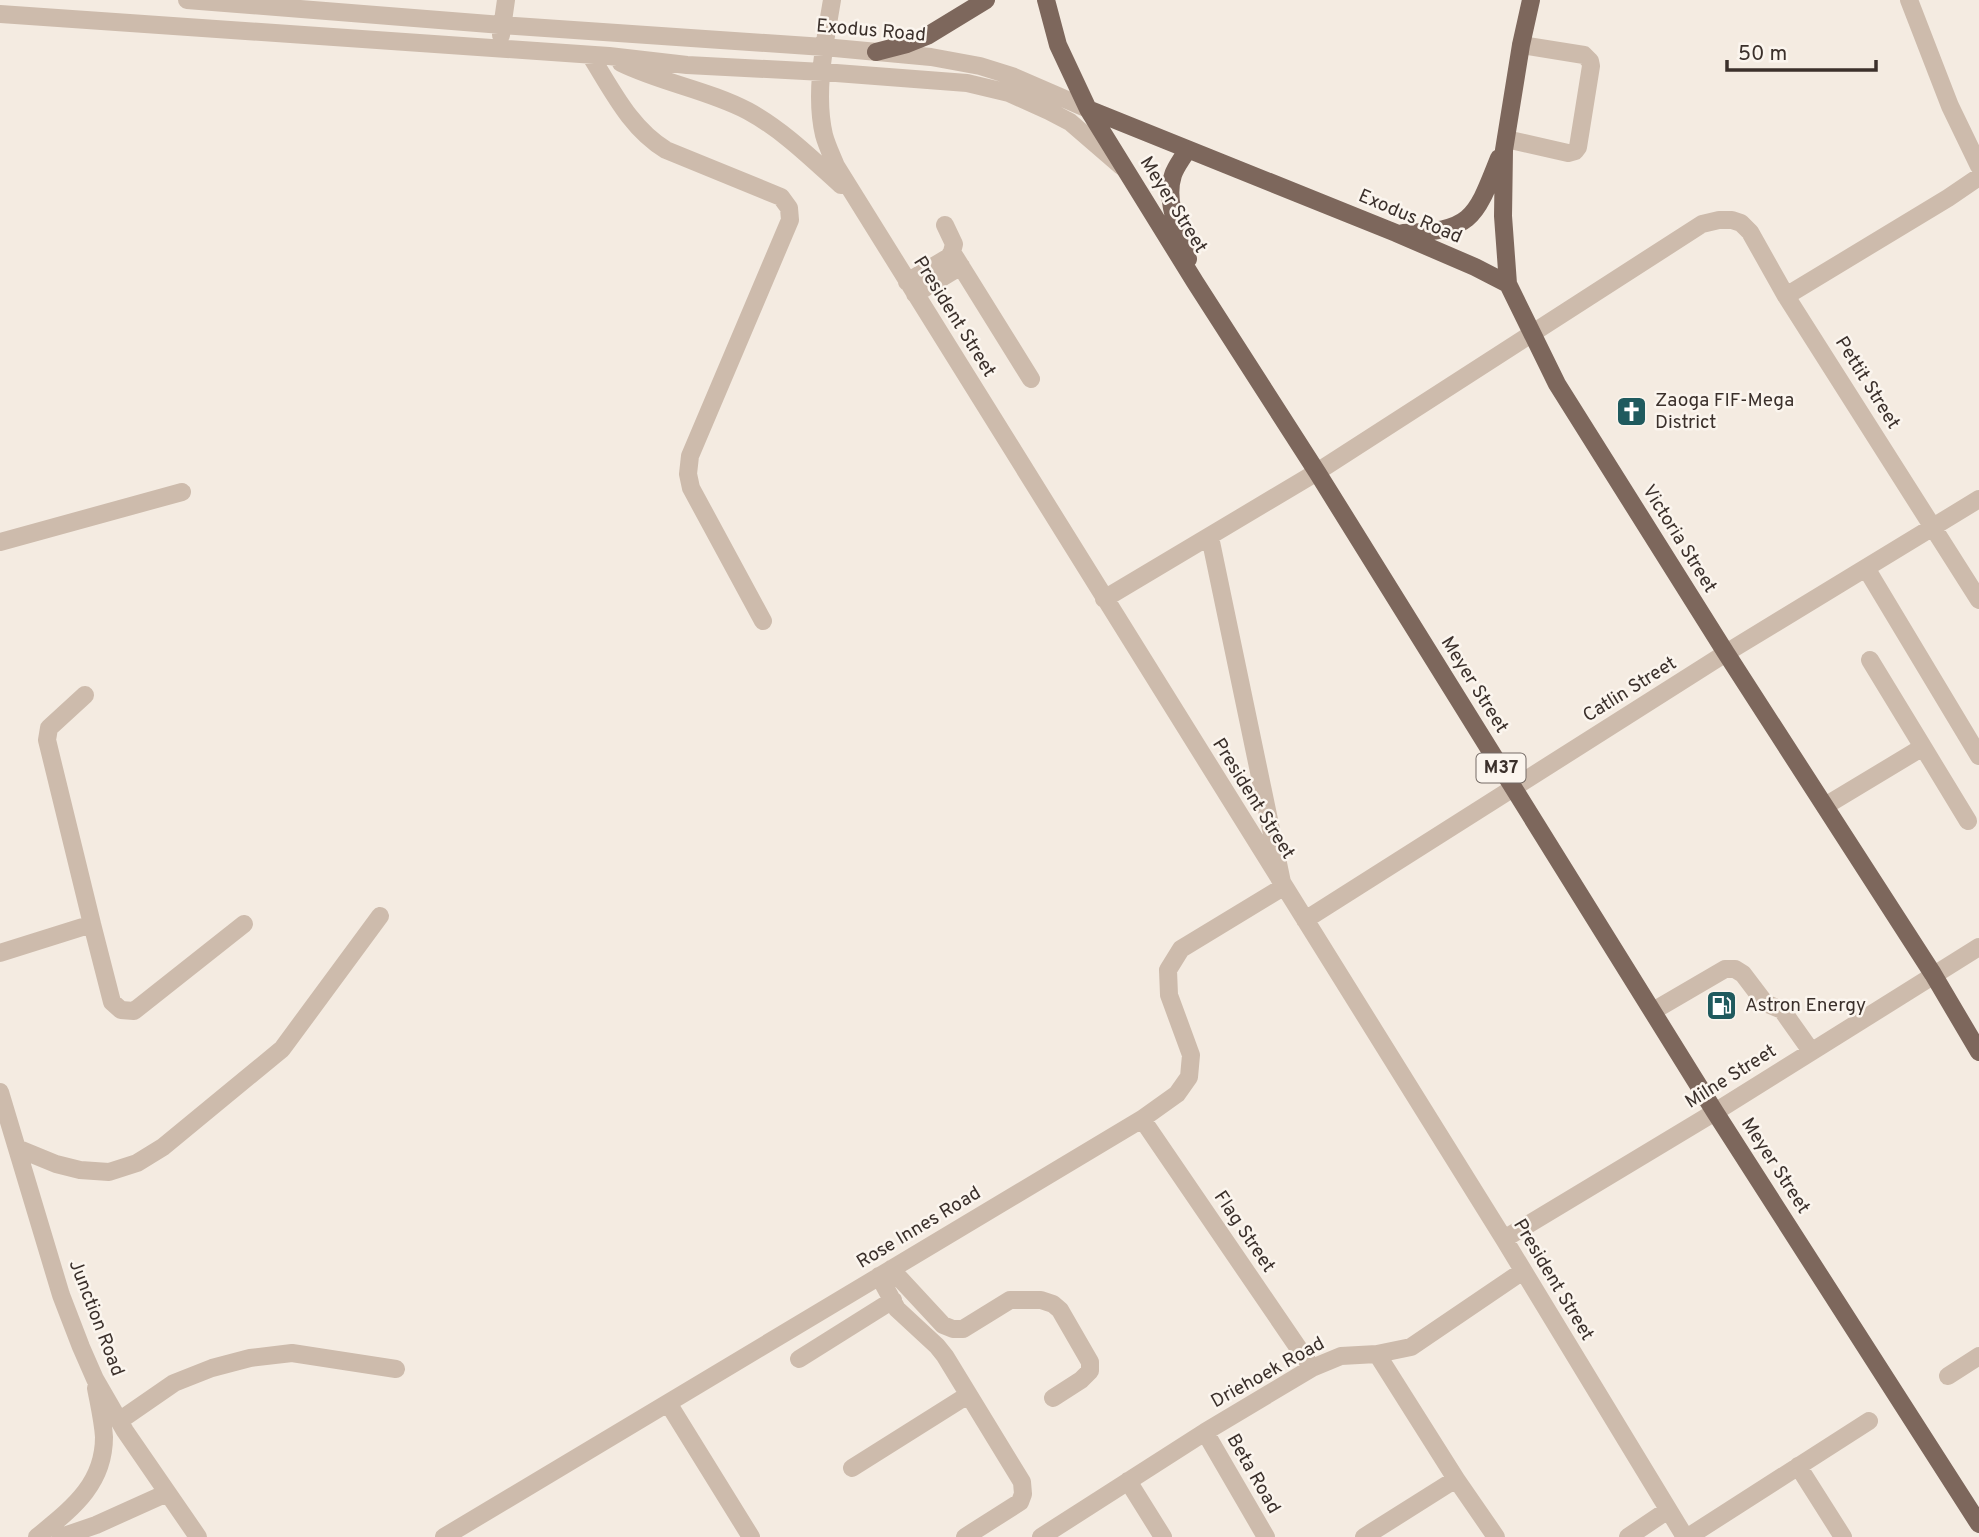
<svg xmlns="http://www.w3.org/2000/svg" width="1979" height="1537" font-family="Overpass,sans-serif">
	<rect width="100%" height="100%" fill="#f4ebe1"/>
	<g fill="none" stroke-linecap="round" stroke-linejoin="round">
		<path stroke="#cdbbac" stroke-width="18" d="M187,0L502,25L824,47L931,57L980,66L1012,76L1088,109
			M832,0C825,42 814,93 824,135C827,146 832,156 836,166L1504,1239L1685,1537
			M1909,0L1950,106L1979,166
			M0,14L609,56L687,65L823,72L967,83L1009,93L1049,111L1070,122L1121,166
			M501,35L506,0
			M590,55C612,90 630,128 666,150L781,197L789,208L790,220L690,456L688,474L691,488L763,621
			M621,63C662,83 708,90 748,111C783,130 812,159 841,185
			M1506,139L1568,153L1575,151L1578,147L1591,66L1590,61L1584,55L1521,45
			M945,225L954,244L952,252L1031,379
			M907,282L949,257L952,252
			M915,294L961,266
			M1786,296L1948,198L1979,177
			M0,542L182,492
			M1866,568L1979,756
			M1104,599L1317,472L1702,224L1719,220H1732L1741,223L1750,232L1786,296L1979,600
			M1870,660L1923,747
			M85,695L49,728L47,740L92,924
			M1825,806L1923,747L1968,821
			M1305,920L1726,653L1979,499
			M0,953L92,924L112,1002L121,1010L134,1011L244,924
			M1653,1011L1725,969H1735L1743,974L1765,1003L1782,1010L1811,1051
			M0,1092L61,1295L81,1347L95,1379L125,1431L198,1537
			M1142,1119L1312,1368
			M17,1148L56,1164L80,1170L109,1172L137,1163L163,1147L282,1049L380,916
			M1504,1239L1715,1112L1979,947
			M891,1269L943,1325L953,1329H963L1010,1300H1041L1053,1304L1060,1310L1090,1362V1371L1081,1380L1053,1398
			M879,1276L897,1309L937,1346L945,1356L1022,1482L1023,1494L1020,1502L965,1537
			M1377,1354L1456,1479L1496,1537
			M799,1359L893,1300
			M1948,1376L1979,1356
			M668,1403L751,1537
			M119,1421L174,1383L212,1368L250,1358L292,1353L396,1369
			M1205,1432L1266,1537
			M1798,1466L1843,1537
			M852,1468L968,1395
			M1128,1481L1163,1537
			M37,1537C71,1509 104,1485 104,1437C103,1421 99,1404 96,1388
			M61,1537L96,1525L167,1493
			M444,1537L1142,1119L1177,1094L1189,1077L1191,1055L1169,995L1168,970L1181,949L1283,887L1210,537
			M1041,1537L1205,1432L1312,1368L1341,1356L1377,1354L1411,1347L1523,1271
			M1364,1537L1456,1479
			M1628,1537L1668,1510
			M1688,1537L1869,1421"/>
		<path stroke="#7d675c" stroke-width="18" d="M1046,0L1058,45L1088,109L1195,282L1317,472L1715,1112L1979,1524
			M1531,0L1521,45L1504,150L1503,216L1508,284L1557,384L1726,653L1933,974L1979,1052
			M876,52L907,44L927,36L986,0
			M1088,109L1396,233L1475,267L1508,284
			M1187,150C1183,158 1176,166 1173,175C1164,202 1180,233 1188,259
			M1403,233C1472,231 1475,219 1499,158"/>
	</g>
	<defs>
		<symbol id="church-square" viewBox="-11 -11 22 22"><rect x="-9" y="-9" width="18" height="18" rx="4" fill="#1f5a5e" stroke="#fbf5ee"/><path d="M-1.2-6h2.4v3.5h3.3v2.4h-3.3V6h-2.4V-.1h-3.3v-2.4h3.3Z" fill="#fff"/></symbol>
		<symbol id="fuel-square" viewBox="-11 -11 22 22"><rect x="-9" y="-9" width="18" height="18" rx="4" fill="#1f5a5e" stroke="#fbf5ee"/><path d="M-5.5-6h7V0h2V4h1.3V-2.5L3-4.5l.8-.8L6-3V5H2.5V1h-1V6h-7ZM-4.2-4.7v3.2H.2V-4.7Z" fill="#fff"/></symbol>
	</defs>
	<g fill-rule="evenodd">
		<use href="#church-square" x="1614" y="394" width="35" height="35"/>
		<use href="#fuel-square" x="1704" y="988" width="35" height="35"/>
	</g>
	<g text-anchor="middle" dominant-baseline="central" stroke-width="5" stroke-linejoin="round" paint-order="stroke">
		<rect fill="#fbf5ee" stroke="#756b66" stroke-width="2" x="1476.5" y="753.5" width="49" height="29" rx="5"/>
		<g font-size="18" font-weight="bold" fill="#3b302b">
			<text x="1501" y="768">M37</text>
		</g>
		<g font-size="19" fill="#3b302b" stroke="#fbf5ee">
			<text transform="translate(871 31) rotate(5)">Exodus Road</text>
			<text transform="translate(1173 205) rotate(58)">Meyer Street</text>
			<text transform="translate(1410 217) rotate(23)">Exodus Road</text>
			<text transform="translate(954 317) rotate(58)">President Street</text>
			<text transform="translate(1867 383) rotate(58)">Pettit Street</text>
			<text transform="translate(1679 539) rotate(58)">Victoria Street</text>
			<text transform="translate(1474 685) rotate(58)">Meyer Street</text>
			<text transform="translate(1630 690) rotate(-32)">Catlin Street</text>
			<text transform="translate(1253 799) rotate(58)">President Street</text>
			<text transform="translate(1731 1077) rotate(-32)">Milne Street</text>
			<text transform="translate(1775 1166) rotate(57)">Meyer Street</text>
			<text transform="translate(919 1228) rotate(-31)">Rose Innes Road</text>
			<text transform="translate(1244 1232) rotate(56)">Flag Street</text>
			<text transform="translate(1553 1280) rotate(59)">President Street</text>
			<text transform="translate(96 1318) rotate(69)">Junction Road</text>
			<text transform="translate(1268 1373) rotate(-29)">Driehoek Road</text>
			<text transform="translate(1253 1474) rotate(60)">Beta Road</text>
		</g>
		<g font-size="19" fill="#3b302b" stroke="#fbf5ee" text-anchor="start">
			<text x="1655" y="401">Zaoga FIF-Mega<tspan x="1655" dy="22">District</tspan></text>
			<text x="1745" y="1006">Astron Energy</text>
		</g>
	</g>
	<path d="M1727 60v10h149v-10" fill="none" stroke="#3b302b" stroke-width="3.5"/>
	<text x="1738" y="60" font-size="21" fill="#3b302b" stroke="#fbf5ee" stroke-width="5" paint-order="stroke">50 m</text>
</svg>
